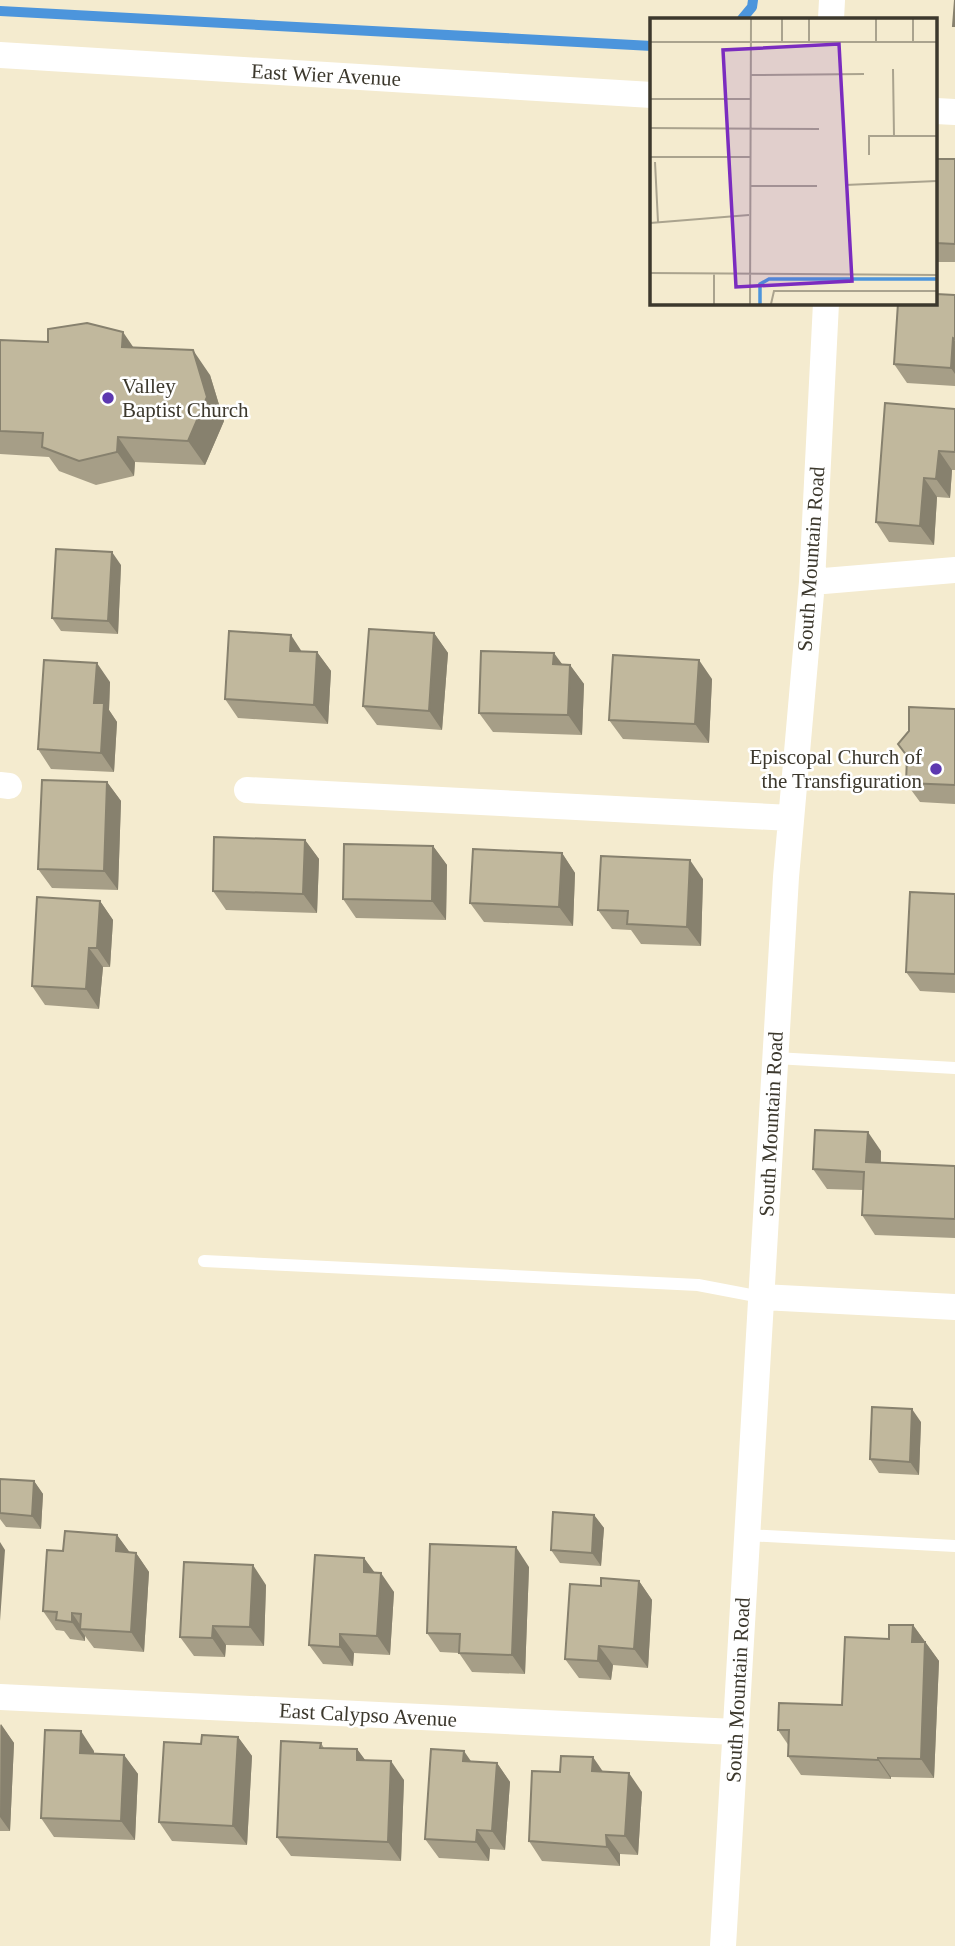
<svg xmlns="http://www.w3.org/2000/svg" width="955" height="1946" font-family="'Times New Roman',serif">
	<rect width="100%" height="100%" fill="#f4ebcf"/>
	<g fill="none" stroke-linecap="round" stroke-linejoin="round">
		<path stroke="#4c95dc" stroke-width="10" d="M0,11L652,46
			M742,19L752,7L753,0"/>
		<path stroke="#fff" stroke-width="12" d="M775,1058L955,1068
			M204,1261L698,1285L761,1297
			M747,1535L955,1546"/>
		<path stroke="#fff" stroke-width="26" d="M831,19L832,0
			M0,55L652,95
			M936,111L955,112
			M812,582L955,570
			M0,785L9,786
			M247,790L791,818
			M761,1297L955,1307
			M0,1697L735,1732
			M723,1946L786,877L812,582L826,303"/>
	</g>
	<path fill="#a69e87" d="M936,159H955V262H936Z
		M955,295V386L907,383L894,364Z
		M0,340L133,347L210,375L224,421L205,465L135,462L134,476L96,485L59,471L49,457L0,454Z
		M955,409V470H952L950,498L937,497L934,545L889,542L876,522Z
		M121,565L118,634L61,631L52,618Z
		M434,633L448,653L442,730L377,725L363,706Z
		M302,651L317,652L331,671L328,724L238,718L225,699Z
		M562,665H570L584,684L582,735L493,732L479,713Z
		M712,679L709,743L623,739L609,720Z
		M110,682L109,710L117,722L114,772L51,769L38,749Z
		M955,709V804L920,802L906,783Z
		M107,782L121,801L118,890L52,888L38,869Z
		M305,840L319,859L317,913L226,910L213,891Z
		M433,846L447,865L446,920L356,918L343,899Z
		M562,853L575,873L573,926L484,922L470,903Z
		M703,879L701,946L641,944L631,930L612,929L598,910Z
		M955,894V993L920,991L906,972Z
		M100,901L113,920L110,967H103L99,1009L45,1005L32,986Z
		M881,1151V1163L955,1166V1238L875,1235L862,1215L863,1190L827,1189L813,1169Z
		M921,1422L919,1475L879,1473L870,1459Z
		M0,1479L34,1481L43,1494L41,1529L6,1527L0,1519Z
		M594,1515L604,1528L601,1566L560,1563L551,1550Z
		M117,1535L129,1552L136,1553L149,1572L144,1652L94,1648L85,1636V1641L70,1639L64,1631L56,1630L43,1611L63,1551Z
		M364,1558L374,1573L394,1592L390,1655L354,1653L353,1666L323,1664L309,1645Z
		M529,1567L525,1674L472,1672L459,1653L440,1652L427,1633Z
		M639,1581L652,1600L648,1668L613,1665L611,1680L579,1678L565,1659L601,1586Z
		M266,1585L264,1646L226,1645L225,1657L194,1656L180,1637Z
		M913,1625L939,1661L934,1778L891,1777V1779L801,1775L788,1756L789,1746L778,1730L842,1705L889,1639Z
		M0,1724L14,1743L10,1831H0Z
		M238,1737L252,1756L247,1845L172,1841L159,1822L201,1744Z
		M321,1743L324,1748L357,1749L365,1760L404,1780L401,1861L291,1856L277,1837Z
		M94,1751V1754L124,1755L138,1774L135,1840L54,1837L41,1818Z
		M497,1763L510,1782L505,1850L490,1849L489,1861L439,1858L425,1839Z
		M560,1772H603L642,1792L638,1855L620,1854V1866L542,1861L529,1841Z"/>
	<path fill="#87816e" d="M123,332L140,357L122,347Z
		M953,338L955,341V374L951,368Z
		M193,350L210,375L224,421L205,465L188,441Z
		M118,437L135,462L134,476L117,452Z
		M939,451L952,470L950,498L936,479Z
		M924,478L937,497L934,545L920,526Z
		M112,552L121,565L118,634L108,621Z
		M434,633L448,653L442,730L429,711Z
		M291,635L304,655L290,651Z
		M317,652L331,671L328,724L314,705Z
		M554,653L568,672L553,664Z
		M699,660L712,679L709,743L695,724Z
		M97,663L110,682L109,710L117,722L114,772L101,753L94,703Z
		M570,665L584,684L582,735L568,715Z
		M107,782L121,801L118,890L104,871Z
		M305,840L319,859L317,913L303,894Z
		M433,846L447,865L446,920L432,901Z
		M562,853L575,873L573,926L559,907Z
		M690,860L703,879L701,946L687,927Z
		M100,901L113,920L110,967L97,948Z
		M89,948L103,967L99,1009L86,989Z
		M868,1132L881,1151L880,1181L866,1162Z
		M912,1409L921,1422L919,1475L910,1462Z
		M34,1481L43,1494L41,1529L32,1516Z
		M594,1515L604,1528L601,1566L592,1553Z
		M117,1535L131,1554L116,1551Z
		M0,1542L5,1550L0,1621Z
		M516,1547L529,1567L525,1674L512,1655Z
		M136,1553L149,1572L144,1652L131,1632Z
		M364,1558L378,1577L364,1572Z
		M253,1565L266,1585L264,1646L250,1627Z
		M381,1573L394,1592L390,1655L377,1636Z
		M639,1581L652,1600L648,1668L634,1649Z
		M72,1613L83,1629H80L85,1636V1641L72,1622Z
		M913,1625L939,1661L934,1778L921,1759L912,1642Z
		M213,1626L226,1645L225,1657L212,1638Z
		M340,1634L354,1653L353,1666L340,1647Z
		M599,1646L613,1665L611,1680L598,1661Z
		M1,1724L14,1743L10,1831L0,1817Z
		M81,1731L94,1751L93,1772L80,1753Z
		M238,1737L252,1756L247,1845L233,1826Z
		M357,1749L371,1768L357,1760Z
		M464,1751L477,1770L463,1761Z
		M124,1755L138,1774L135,1840L121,1821Z
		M593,1757L606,1776L592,1771Z
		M878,1758L891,1777V1779L878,1760Z
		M391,1761L404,1780L401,1861L388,1842Z
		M497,1763L510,1782L505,1850L492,1831Z
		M629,1773L642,1792L638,1855L625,1836Z
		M477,1830L490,1849L489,1861L476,1842Z
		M606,1835L620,1854V1866L607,1847Z"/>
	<path fill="#c1b89d" stroke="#87816e" stroke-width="2" d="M955,0V26H953Z
		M936,159H955V244L936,243Z
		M936,294L955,295V339L953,338L951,368L894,364L898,303H936Z
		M87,323L123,332L122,347L193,350L207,397L188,441L118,437L117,452L79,461L42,447L43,433L0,431V340L48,342V329Z
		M885,403L955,409V452L939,451L936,479L924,478L920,526L876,522Z
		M56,549L112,552L108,621L52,618Z
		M369,629L434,633L429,711L363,706Z
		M229,631L291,635L290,651L317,652L314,705L225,699Z
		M481,651L554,653L553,664L570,665L568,715L479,713Z
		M613,655L699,660L695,724L609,720Z
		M44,660L97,663L94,703H104L101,753L38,749Z
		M909,707L955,709V785L906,783L907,756L898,744L909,731Z
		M42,780L107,782L104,871L38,869Z
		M214,837L305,840L303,894L213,891Z
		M344,844L433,846L432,901L343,899Z
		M473,849L562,853L559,907L470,903Z
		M601,856L690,860L687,927L627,924L628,911L598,910Z
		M910,892L955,894V974L906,972Z
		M37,897L100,901L97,948H89L86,989L32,986Z
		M815,1130L868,1132L866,1162L955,1166V1219L862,1215L864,1172L813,1169Z
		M872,1407L912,1409L910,1462L870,1459Z
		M0,1479L34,1481L32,1516L0,1513Z
		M553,1512L594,1515L592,1553L551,1550Z
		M65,1531L117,1535L116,1551L136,1553L131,1632L80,1629L81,1614L72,1613V1622L56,1620L57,1612L43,1611L47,1550L63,1551Z
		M430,1544L516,1547L512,1655L459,1653L460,1634L427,1633Z
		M315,1555L364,1558V1572L381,1573L377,1636L340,1634V1647L309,1645Z
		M184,1562L253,1565L250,1627L213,1626L212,1638L180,1637Z
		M601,1578L639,1581L634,1649L599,1646L598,1661L565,1659L570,1584L601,1586Z
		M889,1625H913L912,1642H925L921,1759L878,1758V1760L788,1756L789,1730H778L779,1703L842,1705L845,1637L889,1639Z
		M45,1730L81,1731L80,1753L124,1755L121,1821L41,1818Z
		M202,1735L238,1737L233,1826L159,1822L164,1742L201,1744Z
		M281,1741L321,1743L320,1748L357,1749V1760L391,1761L388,1842L277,1837Z
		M431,1749L464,1751L463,1761L497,1763L492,1831L477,1830L476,1842L425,1839Z
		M561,1756L593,1757L592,1771L629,1773L625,1836L606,1835L607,1847L529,1841L532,1771L560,1772Z"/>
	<g fill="#5d38b0" stroke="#fff" stroke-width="2.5">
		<circle cx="108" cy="398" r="7"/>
		<circle cx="936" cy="769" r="7"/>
	</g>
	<g text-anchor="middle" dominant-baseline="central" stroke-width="5" stroke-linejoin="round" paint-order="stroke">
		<g font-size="21" fill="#3c382d" stroke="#fff">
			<text transform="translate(326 75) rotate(3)">East Wier Avenue</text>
			<text transform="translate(811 559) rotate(-86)">South Mountain Road</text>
			<text transform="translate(771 1124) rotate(-87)">South Mountain Road</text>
			<text transform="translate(738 1690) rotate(-87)">South Mountain Road</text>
			<text transform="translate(368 1715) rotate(3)">East Calypso Avenue</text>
		</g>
		<g font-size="21" fill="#3c382d" stroke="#fff" text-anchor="start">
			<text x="122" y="386">Valley<tspan x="122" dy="24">Baptist Church</tspan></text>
			<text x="922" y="757" text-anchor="end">Episcopal Church of<tspan x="922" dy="24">the Transfiguration</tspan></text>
		</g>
	</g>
	<g transform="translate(650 18)">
		<rect width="287" height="287" fill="#f4ebcf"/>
		<path fill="none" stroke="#4c95dc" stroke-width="3.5" d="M110,286V266L119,261H287"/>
		<path fill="none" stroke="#aaa38e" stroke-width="2" d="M132,1V24M159,1V24M226,1V24M0,24H287M263,24V1M243,51L244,118M101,57L214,56M0,81H101M0,110L169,111M219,137V118H287M0,139H101M5,144L8,204M195,167L287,163M100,168H167M0,205L99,197M0,255L287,257M64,286V255M100,286L101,1M121,286L124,273H287"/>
		<path fill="#7b2cbf" fill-opacity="0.15" stroke="#7b2cbf" stroke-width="3.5" d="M189,26L202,263L86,269L73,32Z"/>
		<rect width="287" height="287" fill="none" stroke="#3c382d" stroke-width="3.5"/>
	</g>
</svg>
